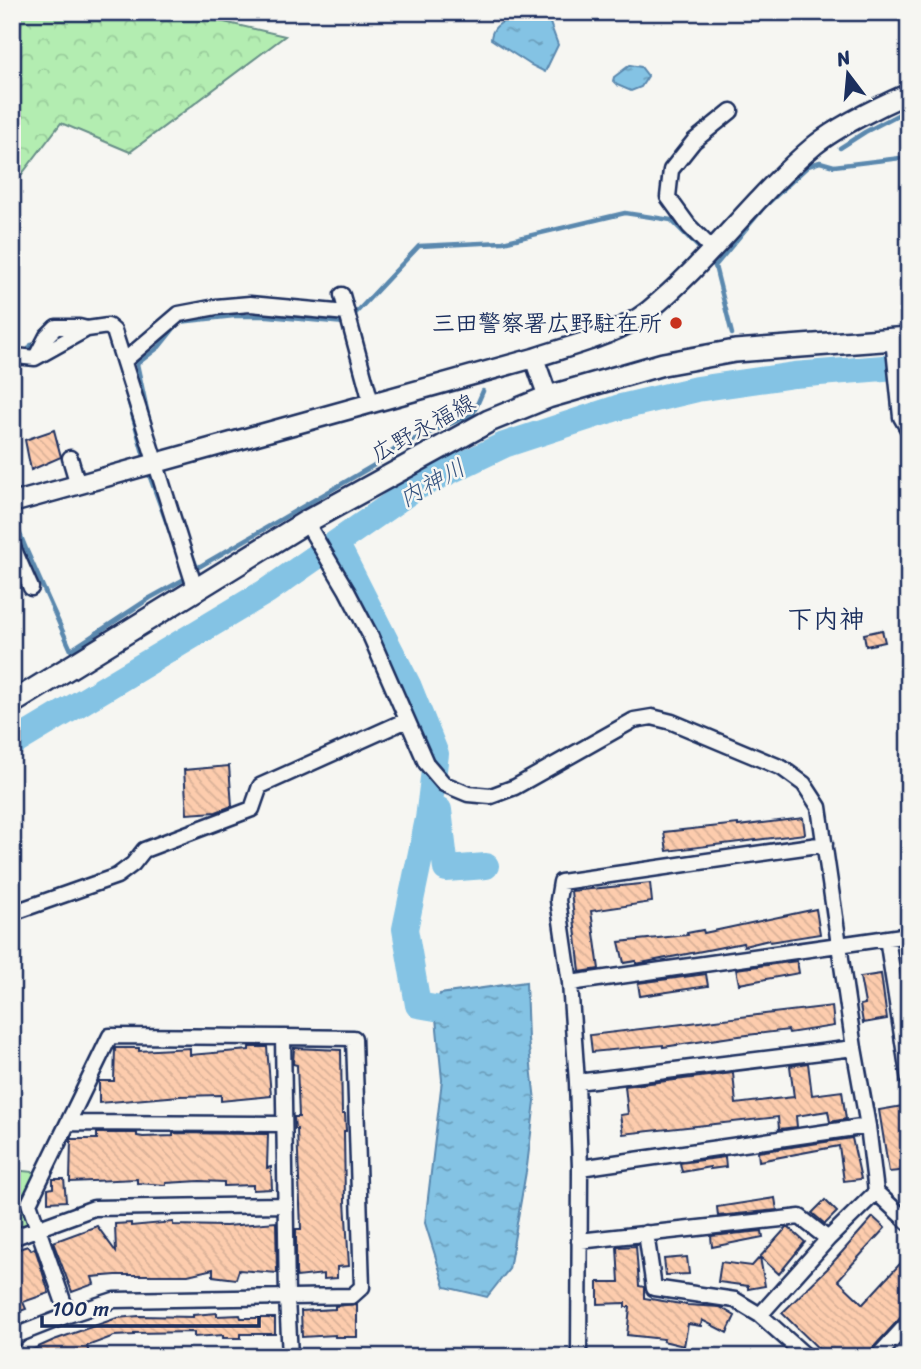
<svg xmlns="http://www.w3.org/2000/svg" width="921" height="1369" font-family="Sriracha,'Klee One',sans-serif">
	<defs>
		<pattern id="forest-crowns" width="20" height="18" patternUnits="userSpaceOnUse" patternTransform="scale(1.75)"><rect width="20" height="18" fill="#b3edb1"/><path d="M2 6a3 3 0 1 1 6 0M12 15a3 3 0 1 1 6 0" fill="none" stroke="#99cc9b"/></pattern>
		<pattern id="water-ripples" width="26" height="14" patternUnits="userSpaceOnUse" patternTransform="scale(1.75)"><rect width="26" height="14" fill="#84c3e4"/><path d="M2 4q2-2 4 0t4 0M15 11q2-2 4 0t4 0" fill="none" stroke="#6b9fbc"/></pattern>
		<pattern id="building-back-hatch" width="6" height="6" patternUnits="userSpaceOnUse" patternTransform="scale(1.75)"><rect width="6" height="6" fill="#fdccad"/><path d="M-1 5l2 2M0 0l6 6M5-1l2 2" fill="none" stroke="#d8b097"/></pattern>
	</defs>
	<rect width="100%" height="100%" fill="#f6f6f2"/>
	<filter id="ink" filterUnits="userSpaceOnUse"><feTurbulence type="fractalNoise" baseFrequency=".0143" numOctaves="2"/><feDisplacementMap in="SourceGraphic" scale="14" xChannelSelector="R" yChannelSelector="G"/><feConvolveMatrix kernelMatrix="1 2 1 2 8 2 1 2 1" color-interpolation-filters="sRGB"/></filter>
	<g filter="url(#ink)">
		<path fill="url(#forest-crowns)" stroke="#678e88" stroke-width="2" d="M12,12H162L224,22L285,36L130,152L61,123L12,187Z"/>
		<path fill="#b3edb1" stroke="#678e88" stroke-width="2" d="M12,1170L44,1173L29,1203L38,1228L12,1238Z"/>
		<path fill="url(#water-ripples)" stroke="#5a88ae" stroke-width="2" d="M517,12H546L558,45L545,72L531,65L491,39C492,23 507,22 517,12Z
			M630,65L641,67L648,76L641,87L631,91L617,85L613,81L614,77Z
			M526,982L528,1039L535,1101L527,1166L509,1269L487,1297L445,1287L425,1223L442,1080L435,1008L440,994Z"/>
		<g fill="none" stroke-linecap="round" stroke-linejoin="round">
			<path stroke="#5a88ae" stroke-width="4.5" d="M840,148L865,132L909,109
				M710,260L715,266L732,334
				M715,266L764,207L808,166L820,162L834,166L909,157
				M352,317L419,246L503,242L625,213L671,220L704,253
				M26,354L31,345L39,344
				M122,378L145,460
				M150,424L137,364L159,347L179,322L234,316H268L345,323
				M147,469L174,543
				M12,514L26,549L71,650L150,598L188,577
				M189,546L197,568
				M197,568L376,464L399,446L473,414L483,391"/>
			<path stroke="#84c3e4" stroke-width="26" d="M336,543L409,687L436,754L428,819L405,929L418,1005L435,1008
				M12,744L267,591L415,488L504,445L617,408L697,389L794,375L909,366
				M433,807L439,810L446,869L486,866"/>
		</g>
		<path fill="url(#building-back-hatch)" stroke="#1b2f5e" stroke-width="2" d="M54,430L61,457L31,470L25,440Z
			M882,630L885,642L866,646L864,634Z
			M229,766L232,806L216,812L187,814L184,770Z
			M803,818L805,834L667,851L664,832L738,824V826Z
			M650,883L652,902L591,911L599,969L580,972L571,891Z
			M816,909L820,934L770,942L769,940L744,946L743,943L636,964V961L624,963L619,942L688,935L687,933L703,930L704,933Z
			M797,961L799,973L739,984L736,969Z
			M706,974L708,986L640,996L638,983Z
			M881,974L887,1019L863,1023L860,1005L865,1004L860,977Z
			M832,1006L834,1026L789,1033L788,1030L731,1037L663,1047V1045L592,1052L590,1035Z
			M249,1047H267L271,1096L221,1101V1095L180,1096L99,1103V1081H114L115,1048H139V1051L190,1048V1055L249,1050Z
			M294,1048L341,1050L342,1114H345L346,1131H344L345,1201L349,1266L337,1267V1278L324,1279V1274L297,1277L296,1274V1229H301L297,1129H295L294,1117H299L297,1065L293,1064Z
			M808,1063L812,1095L842,1091L846,1119L830,1122L828,1111L796,1116L797,1127L779,1129L778,1117L623,1134L620,1115L628,1114L625,1086L733,1073L736,1104L775,1099L794,1097L790,1066Z
			M903,1106L909,1170L889,1172L879,1110Z
			M97,1133H137V1136L143,1137L173,1136V1133L268,1134L267,1168L271,1167L272,1189L253,1190V1185L224,1186V1182L200,1181L166,1183V1185L137,1183V1179L70,1182L71,1139H97Z
			M852,1138L861,1179L844,1181L839,1146L759,1161L758,1152Z
			M725,1157L726,1167L710,1169V1167L682,1172L680,1163Z
			M53,1179H64L66,1201L48,1202V1189L53,1188Z
			M775,1198L777,1210L718,1216L717,1207Z
			M825,1200L837,1212L825,1224L812,1213Z
			M873,1217L885,1228L838,1280L863,1304L909,1254V1313L902,1316L870,1351L868,1357H827L782,1313L827,1269Z
			M173,1222V1225L226,1226L276,1222L277,1273L239,1270L236,1279L213,1276V1269L188,1275H116L92,1277L94,1284L72,1292L53,1242L97,1226L116,1252L115,1224L131,1223V1226Z
			M786,1228H789L805,1242L779,1274L760,1257Z
			M762,1231L763,1237L712,1247L711,1236Z
			M28,1246L31,1250L35,1248L49,1293L23,1302L26,1309L12,1314V1251Z
			M636,1246L639,1286L644,1287V1298L687,1305L720,1307L735,1316L727,1333L702,1320L701,1326L688,1324L684,1346L663,1341L664,1339L627,1335L630,1307H625V1303L598,1304V1282H619L617,1247Z
			M687,1257L689,1274L666,1275L664,1259Z
			M760,1257L765,1286L748,1289V1286L718,1282L721,1262L752,1266Z
			M357,1304V1337H335V1335L302,1337L301,1311L335,1309V1306Z
			M217,1313V1316L240,1315L241,1318H275V1334H241V1338H223V1335L194,1337V1332L134,1333V1335L114,1336L87,1346L90,1357H16L54,1340L117,1318L139,1316L193,1317V1315Z"/>
		<g fill="none" stroke-linecap="round" stroke-linejoin="round">
			<defs>
				<path id="minor" d="M711,248L689,226L668,197L671,170L694,141L731,111
					M342,295L347,313
					M893,339L901,417L909,431
					M12,349L16,356L35,358L87,329L108,326L114,331L196,591
					M36,357L47,336L56,327H79L87,329
					M124,361L179,314L216,307L250,304L347,313L371,402
					M70,458L78,485
					M306,522L347,591L370,635L426,763L444,784L468,794L491,796L515,787L634,720L652,717L672,722L782,768L804,784L819,807L854,1048L868,1126L876,1192L909,1223
					M12,545L31,588
					M12,913L117,876L133,864L144,850L252,809L260,786L407,720
					M887,938L909,1081
					M570,983L909,935
					M577,1082L854,1048
					M69,1123L283,1124
					M580,1168L868,1126
					M646,1233L654,1288L735,1300L760,1315L807,1357
					M12,1238L94,1208L285,1205
					M579,1241L800,1217L828,1239
					M68,1315L114,1300L352,1296L362,1287L354,1038L283,1037
					M760,1315L828,1239L876,1192
					M12,1341L20,1334L68,1315L29,1203L110,1036L283,1037L287,1298L290,1357
					M579,1357L580,1168L577,1082L570,983L558,900L561,882L825,844
					M877,1357L909,1322"/>
				<path id="tertiary" d="M534,358L548,397
					M12,503L534,358C572,345 616,336 648,311C708,263 755,195 815,145C837,127 882,105 909,93"/>
				<path id="secondary" d="M12,703L306,522L489,421L548,397L663,364L735,351L909,338"/>
			</defs>
			<use href="#minor" stroke="#1b2f5e" stroke-width="19"/>
			<use href="#tertiary" stroke="#1b2f5e" stroke-width="23"/>
			<use href="#secondary" stroke="#1b2f5e" stroke-width="26"/>
			<use href="#minor" stroke="#f6f6f2" stroke-width="14"/>
			<use href="#tertiary" stroke="#f6f6f2" stroke-width="18"/>
			<use href="#secondary" stroke="#f6f6f2" stroke-width="21"/>
		</g>
	</g>
	<circle fill="#c8321e" stroke="#f6f6f2" stroke-width="2.5" cx="676" cy="323" r="7"/>
	<g text-anchor="middle" dominant-baseline="central" stroke-width="5" stroke-linejoin="round" paint-order="stroke">
		<g font-size="23" font-weight="bold" fill="#1b2f5e" stroke="#f6f6f2" text-anchor="end">
			<text x="662" y="323">三田警察署広野駐在所</text>
		</g>
		<g font-size="23" fill="#1b2f5e" stroke="#f6f6f2">
			<text transform="translate(423 428) rotate(-29)">広野永福線</text>
		</g>
		<g font-size="24" font-style="italic" fill="#355480" stroke="#f6f6f2">
			<text transform="translate(432 483) rotate(-29)">内神川</text>
		</g>
		<g font-size="26" font-weight="bold" fill="#1b2f5e" stroke="#f6f6f2">
			<text x="826" y="619">下内神</text>
		</g>
	</g>
	<rect width="921" height="1369" fill="none" stroke="#f6f6f2" stroke-width="42"/>
	<rect x="21" y="21" width="879" height="1327" fill="none" stroke="#1b2f5e" stroke-width="2.5" filter="url(#ink)"/>
	<g transform="translate(848 74) rotate(344)" stroke="#f6f6f2" stroke-width="5" paint-order="stroke">
	<path d="M0-5L12 26L0 18L-12 26Z" fill="#1b2f5e"/>
	<text y="-10" font-size="19" font-weight="bold" text-anchor="middle" fill="#1b2f5e">N</text>
	</g>
	<path d="M42 1316v10h217v-10" fill="none" stroke="#1b2f5e" stroke-width="3.5"/>
	<text x="52" y="1316" font-size="21" fill="#1b2f5e" stroke="#f6f6f2" stroke-width="5" paint-order="stroke">100 m</text>
</svg>
